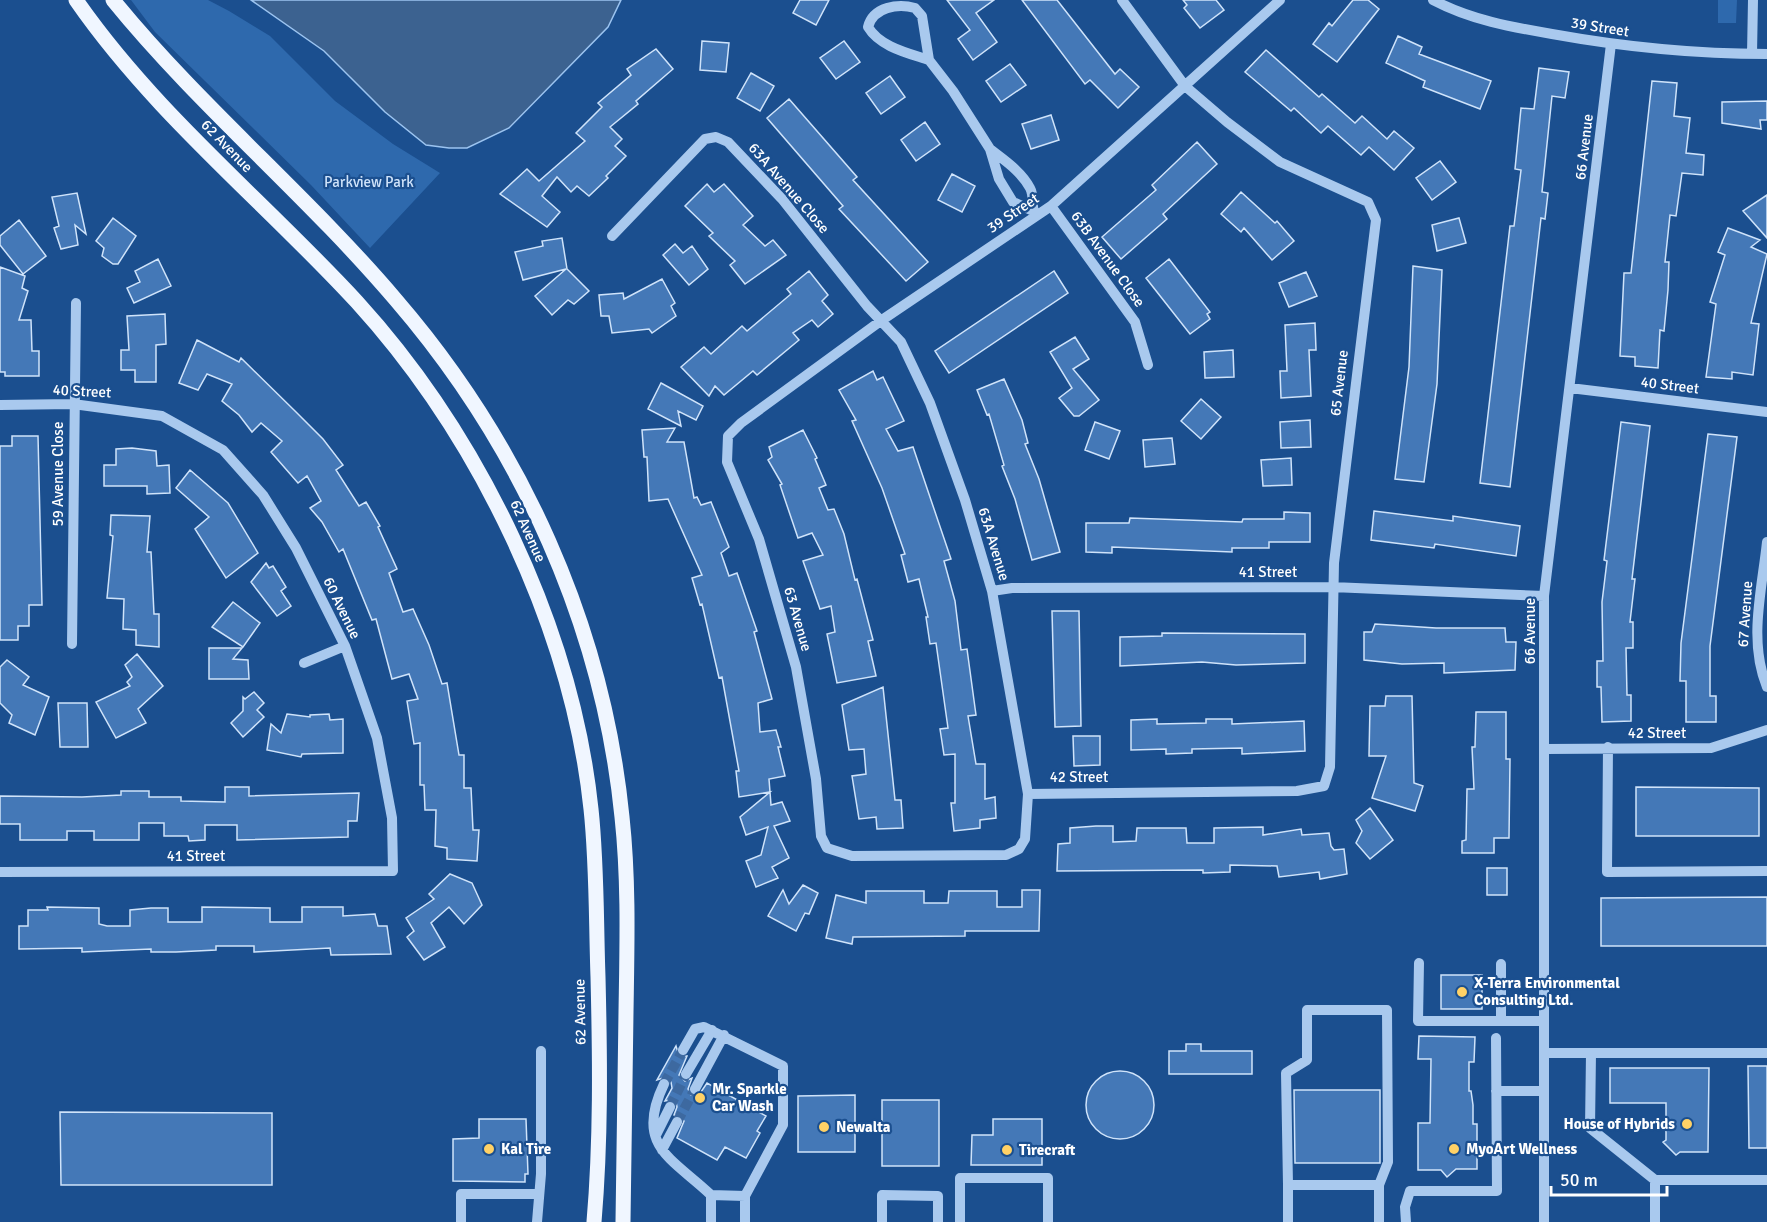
<svg xmlns="http://www.w3.org/2000/svg" width="1767" height="1222" font-family="Signika,sans-serif">
	<rect width="100%" height="100%" fill="#1b4f8f"/>
	<path fill="#2e69ad" d="M131,0H208L229,11L270,36L335,101L393,144L440,173L370,248L311,185L155,32Z
		M1718,0H1737L1736,23H1718Z"/>
	<path fill="#3c6290" stroke="#9cc4f0" stroke-width="1.5" d="M251,0H621L608,27L509,128L467,148H449L426,145L385,112L324,51Z"/>
	<path fill="#4478b7" stroke="#cfe3fa" stroke-width="1.5" d="M800,0H829L816,25L793,13Z
		M947,0H994L976,13L997,42L973,60L958,39L970,30Z
		M1022,0H1057L1115,74L1120,69L1139,87L1118,108L1090,80L1085,84Z
		M1183,0H1216L1224,10L1200,28L1184,8L1187,5Z
		M1353,0H1368L1379,9L1337,62L1313,44L1329,23L1332,26Z
		M1398,36L1422,47L1419,54L1491,81L1480,109L1423,87L1425,81L1386,63Z
		M702,41L729,43L726,72L700,70Z
		M844,41L860,62L836,79L820,58Z
		M656,49L673,69L636,101L638,104L610,127L622,139L615,146L626,156L606,176L608,178L589,196L577,186L571,192L557,177L542,196L560,212L547,227L500,194L527,169L539,181L585,141L576,133L602,107L598,103L631,75L627,69Z
		M1266,50L1319,97L1322,94L1355,123L1362,116L1387,139L1394,131L1414,148L1394,170L1369,147L1361,155L1328,126L1321,133L1294,108L1291,111L1245,72Z
		M1010,64L1026,85L1001,102L986,81Z
		M1539,68L1569,72L1565,98L1552,96L1542,192L1548,193L1545,219L1541,218L1510,487L1480,483L1510,226H1514L1521,170L1515,169L1521,108L1534,109Z
		M751,73L774,86L760,111L737,98Z
		M890,76L905,97L881,114L866,93Z
		M1652,81L1677,83L1674,116L1690,118L1686,153L1704,155L1703,175L1682,173L1676,216L1670,215L1665,262H1669L1668,290L1664,331L1660,330L1658,368L1635,366V357L1620,356L1624,273H1631Z
		M789,99L857,177L853,180L928,262L906,281L839,209L843,206L767,118Z
		M1767,101V120H1760L1761,129L1722,123V102Z
		M1051,115L1059,140L1031,149L1022,124Z
		M925,122L940,144L916,161L901,140Z
		M1197,142L1217,164L1163,214L1167,219L1121,259L1102,237L1156,190L1152,185Z
		M1440,161L1456,182L1432,200L1416,178Z
		M952,174L975,186L962,212L938,200Z
		M707,184L714,192L724,184L753,216L743,225L765,246L773,240L786,255L745,284L730,265L735,261L709,236L713,233L685,206Z
		M1241,192L1275,223L1277,221L1294,241L1272,260L1244,228L1241,232L1221,214Z
		M77,193L86,234L75,225L78,245L61,249L54,228L59,226L52,197Z
		M1767,195V238L1743,211Z
		M113,218L136,236L118,264H113L102,256L104,248L96,241Z
		M1459,218L1466,243L1437,251L1432,225Z
		M19,220L46,256L23,274L0,245V236Z
		M1728,228L1760,240L1751,247L1767,254L1751,323L1759,324L1753,375L1732,372V379L1706,377L1716,304L1710,302L1725,255L1718,252Z
		M562,238L567,269L589,291L574,304L568,300L552,315L535,296L566,269L523,280L515,252L543,246L542,241Z
		M675,244L683,253L692,246L708,269L689,285L663,255Z
		M158,259L171,286L134,303L127,288L140,282L135,271Z
		M1169,259L1210,312L1207,314L1210,319L1190,334L1146,278Z
		M1413,266L1442,270L1437,384L1424,482L1395,479L1409,367Z
		M0,267L25,276L22,288L28,291L19,320H31L32,351H39V376H5V372H0Z
		M809,271L828,295L822,301L833,314L818,327L812,320L793,333L799,340L757,375L753,371L724,395L715,386L709,396L681,367L704,347L711,354L742,326L747,331L791,294L787,289Z
		M1054,271L1068,293L949,373L935,351Z
		M1306,272L1317,296L1289,307L1279,283Z
		M662,279L675,303L671,306L676,316L652,333L649,329L612,333L609,316H601L599,295L623,293L624,299Z
		M165,314L166,344L156,345V382H135V370H121V350H129L127,316Z
		M1315,323L1316,350H1309L1311,396L1281,398L1280,371H1287L1285,325Z
		M1075,337L1089,359L1073,369L1099,400L1079,416H1074L1059,398L1072,388L1050,352Z
		M197,340L239,362L241,358L295,411L323,439L343,465L336,470L359,506L366,502L380,526L378,527L397,569L389,573L403,612L413,609L429,645L442,684L447,683L459,755H464V788H471L473,830H479L477,861L447,859V848L435,846L436,810H425L424,785H420V743L414,744L407,701L418,699L409,674L392,679L376,619L372,620L343,549L339,552L322,522L310,508L321,501L307,476L298,483L271,452L282,441L261,423L252,432L239,415L222,401L232,384L207,374L198,390L179,383Z
		M1233,350L1234,377L1205,378L1204,352Z
		M873,371L877,380L883,377L904,421L886,429L898,451L913,447L951,559L944,561L955,601L961,650L967,649L976,715L968,716L976,764H985V799L995,797L996,818L980,820V828L954,831L951,803H955V754L944,755L940,729L948,728L936,643L930,644L926,617H928L919,579L908,582L901,555L905,554L882,488L852,421L856,420L839,390Z
		M1004,379L1022,420L1028,443L1025,444L1039,479L1060,552L1032,560L1015,499L1002,466L1004,465L989,414L987,415L977,390Z
		M661,383L703,406L696,420L678,411L681,426L648,409Z
		M1201,399L1221,417L1201,439L1181,421Z
		M1310,420L1311,447L1281,448L1280,422Z
		M1095,422L1120,431L1109,459L1085,450Z
		M1621,422L1650,426L1632,579H1635L1630,622H1633V648H1626L1627,695H1631V721L1602,722L1601,687H1597V661H1603L1602,602L1607,561L1604,560Z
		M675,428L667,442H684L694,498L697,497L701,505L711,502L729,547L721,553L729,576L737,573L757,631L754,632L772,699L758,703L760,732L776,730L781,747H778L785,776L769,779L771,805L782,802L790,821L774,826L789,858L772,867L778,878L756,887L746,861L761,855L768,827L746,835L740,817L770,792L739,797L736,771H739L722,677L719,678L702,604L700,605L692,578L702,575L668,499L649,501L647,457H644L642,430Z
		M803,430L817,458L815,459L826,485L819,488L828,510L834,509L844,534L855,580L857,579L873,640L868,641L876,676L837,683L827,634L835,632L831,606L820,609L803,561L823,555L812,533L798,538L780,485L782,484L768,460L772,457L769,447Z
		M1708,434L1737,437L1710,646V696H1716V722H1686V681H1680L1681,643Z
		M12,436H38L42,605H29V626H18V640H0V446H12Z
		M1172,438L1175,464L1145,467L1143,440Z
		M132,448L156,451L157,466L169,465L170,493L147,494V486H104V465H116V449Z
		M1291,458L1292,485L1263,486L1261,460Z
		M190,470L228,503L258,553L226,578L195,529L209,517L176,488Z
		M1374,511L1453,521V516L1520,526L1516,556L1435,544L1434,548L1371,540Z
		M1284,512L1310,513V542H1269V548H1232V552L1112,547V553L1086,552V523H1129L1130,518L1242,522L1243,519H1284Z
		M111,515L150,516L147,552H151L154,614H159V647L136,645V630L123,629L124,599L107,598L113,536L110,535Z
		M266,563L269,568L273,566L286,587L281,591L291,606L277,616L251,582Z
		M233,602L260,623L243,647L212,627Z
		M1052,611H1079L1081,726L1055,727Z
		M1375,624L1436,628H1505L1506,642H1516L1515,670L1444,673V663L1402,664L1364,660V632H1372Z
		M1162,633L1305,634V663L1236,665L1202,662L1120,666V637L1162,636Z
		M209,648H242L233,659L248,660L249,679H209Z
		M137,654L163,686L138,709L146,723L116,738L96,702L130,686L127,682L132,677L125,665Z
		M7,660L29,677L23,685L49,697L35,735L9,723L12,715L0,703V667Z
		M883,687L895,800H901L903,828L877,829L876,817L859,819L852,776L866,774L864,749L849,750L842,705Z
		M254,692L264,703L257,710L264,717L243,737L231,723L243,711V697L245,699Z
		M1386,696H1412L1414,783L1423,786L1415,811L1372,798L1386,756H1369L1370,706H1385Z
		M58,703H87L88,747H60Z
		M1476,712H1506V759H1510L1509,838H1494V853H1462V841L1466,840L1467,789H1474L1472,747H1475Z
		M287,714L310,717V715L329,714L330,720L343,719V753L302,754L301,757L267,750L271,724L281,733Z
		M1157,719V724L1206,723V719H1232V724L1304,721L1305,751L1242,754V748L1192,749V753L1166,754V749L1131,750V720Z
		M1073,736H1100V765L1074,766Z
		M225,787H249V796L359,793L357,821H348V837L237,840V825H205V840L189,841L188,836H164V823H139V840H94V831H67V840H20V824H0V796L82,797L121,795V791H149V797H181V801L225,802Z
		M1636,787L1759,788V836H1636Z
		M1370,808L1393,840L1370,859L1356,843L1362,831L1356,820Z
		M1096,826H1113V842L1136,841L1137,828H1186L1187,843H1214V828L1263,827V835L1301,829L1302,835L1329,833L1331,846L1334,850L1344,849L1347,874L1320,879L1319,872L1279,877L1277,866L1230,865V872L1203,873V870L1057,871L1058,844L1070,843V828Z
		M1487,868H1507V895H1487Z
		M450,874L472,883L482,905L464,924L449,907L431,923L445,947L424,960L407,937L414,931L406,918L434,899L429,894Z
		M803,885L818,893L809,914L805,913L796,931L768,916L783,890L789,904Z
		M1022,890H1040L1039,931H965V936L853,937L852,944L826,938L836,895L866,903V891H924V903H948L949,891H997V907H1022Z
		M1767,897V946H1601V898Z
		M47,907L99,908V924L107,926H130V910L151,908H168V922H202V907L270,908V922H302V907H343V916L375,914L378,926H387L391,954L331,955L330,948L254,952V946H216V950L176,952H151V949L82,952V948L19,949V926H28V910H48Z
		M1441,975H1482V1009H1441Z
		M1419,1036L1475,1037L1474,1062H1469V1091H1471L1473,1105V1124H1477V1169H1456L1447,1177L1441,1170H1418V1123H1430L1431,1059H1418Z
		M1186,1044H1201V1051H1252V1074H1169V1051H1186Z
		M676,1046L679,1056H687L679,1075L685,1081L692,1078L688,1089L691,1095H699L707,1083L766,1116L757,1131L760,1133L746,1158L725,1147L717,1160L677,1138L684,1121L681,1116L674,1115L677,1107L676,1102L670,1100L665,1101L672,1088L671,1082L666,1077L657,1080Z
		M1748,1066H1767V1148H1749Z
		M1610,1068H1709L1708,1152H1680L1676,1155L1663,1142L1666,1140V1103H1610Z
		M1086 1105a34 34 0 1 1 68 0a34 34 0 1 1-68 0Z
		M1294,1090H1380V1163H1295Z
		M855,1095V1152H798V1096Z
		M882,1100H939V1166H882Z
		M60,1112L272,1113V1185H61Z
		M479,1119H526L528,1174H525V1182L453,1181V1139L479,1138Z
		M993,1119H1042V1165H971L972,1135H993Z"/>
	<g fill="none" stroke-linecap="round" stroke-linejoin="round">
		<path stroke="#3d69a0" stroke-width="10" stroke-dasharray="10 5" stroke-linecap="butt" d="M664,1084L683,1050
			M670,1107L686,1074
			M677,1122L695,1089"/>
		<path stroke="#a9c9ee" stroke-width="10" d="M1433,0C1471,20 1511,27 1552,34C1624,47 1694,54 1767,54
			M1752,54L1753,0
			M929,60C908,53 880,47 868,27C873,7 898,3 915,8L922,16L929,60L953,91L990,149L999,179L1013,202L1033,211
			M990,149C1004,160 1021,171 1030,188C1035,197 1030,207 1036,216
			M1051,206L1135,322L1148,365
			M612,236L705,139L716,137L728,142L782,199L867,306L901,342L930,403L965,500L992,591L1028,794L1025,839L1019,849L1006,855L852,856L827,848L821,836L816,779L796,667L759,539L727,462L728,436L741,423L882,320L1051,206L1280,0
			M1570,388L1767,412
			M0,405L73,404L162,416L223,450L263,495L296,548L345,646L377,738L392,818L393,871L0,872
			M1767,542C1762,590 1748,641 1767,687
			M992,591L1012,588L1332,587L1544,596
			M72,644L76,303
			M304,663L345,646
			M1608,747L1607,872L1767,871
			M1545,749L1711,748L1767,730
			M1028,794L1297,791L1324,786L1330,767L1334,563L1376,220L1368,202L1280,162L1227,122L1185,86L1122,0
			M1419,963L1418,1021H1544
			M1501,1021V964
			M683,1050L695,1029L704,1027L783,1066V1125L745,1196
			M1544,1053H1767
			M1591,1053L1590,1128L1655,1180
			M686,1074L712,1030
			M664,1084C634,1146 672,1158 711,1195
			M695,1089L724,1035
			M1496,1091H1544
			M656,1135L670,1107
			M662,1150L677,1122
			M1288,1185L1286,1073L1307,1060V1010H1387L1388,1162L1379,1185
			M461,1222V1194H539
			M537,1222L541,1174V1051
			M711,1222V1195L745,1196V1222
			M882,1222V1195L938,1196V1222
			M960,1222V1178H1048V1222
			M1288,1222V1185H1379V1222
			M1406,1222L1405,1207L1410,1191H1497L1496,1038
			M1544,1222V596L1611,44
			M1655,1222V1180H1767"/>
		<path stroke="#f0f6ff" stroke-width="15" d="M76,0C155,114 264,201 357,302C479,436 572,628 591,809C597,865 596,921 598,977C600,1059 601,1140 594,1222
			M113,0C200,107 307,195 396,300C521,445 603,626 622,817C629,882 627,947 626,1012C625,1082 624,1152 623,1222"/>
	</g>
	<g fill="#ffd166" stroke="#1b4f8f" stroke-width="2">
		<circle cx="1462" cy="992" r="6"/>
		<circle cx="700" cy="1098" r="6"/>
		<circle cx="1687" cy="1124" r="6"/>
		<circle cx="824" cy="1127" r="6"/>
		<circle cx="489" cy="1149" r="6"/>
		<circle cx="1454" cy="1149" r="6"/>
		<circle cx="1007" cy="1150" r="6"/>
	</g>
	<g text-anchor="middle" dominant-baseline="central" stroke-width="4.5" stroke-linejoin="round" paint-order="stroke">
		<g font-size="15" fill="#fff" stroke="#1b4f8f">
			<text transform="translate(1600 27) rotate(9)">39 Street</text>
			<text transform="translate(227 146) rotate(46)">62 Avenue</text>
			<text transform="translate(1584 147) rotate(-83)">66 Avenue</text>
			<text transform="translate(789 188) rotate(49)">63A Avenue Close</text>
			<text transform="translate(1013 213) rotate(-34)">39 Street</text>
			<text transform="translate(1108 259) rotate(54)">63B Avenue Close</text>
			<text transform="translate(1339 383) rotate(-83)">65 Avenue</text>
			<text transform="translate(1670 385) rotate(7)">40 Street</text>
			<text transform="translate(82 391) rotate(3)">40 Street</text>
			<text transform="translate(58 474) rotate(-90)">59 Avenue Close</text>
			<text transform="translate(528 531) rotate(66)">62 Avenue</text>
			<text transform="translate(994 544) rotate(73)">63A Avenue</text>
			<text x="1268" y="572">41 Street</text>
			<text transform="translate(342 608) rotate(64)">60 Avenue</text>
			<text transform="translate(1745 614) rotate(-86)">67 Avenue</text>
			<text transform="translate(798 619) rotate(74)">63 Avenue</text>
			<text transform="translate(1530 631) rotate(-90)">66 Avenue</text>
			<text x="1657" y="733">42 Street</text>
			<text x="1079" y="777">42 Street</text>
			<text x="196" y="856">41 Street</text>
			<text transform="translate(580 1012) rotate(-91)">62 Avenue</text>
		</g>
		<g font-size="15" fill="#cfe3fa" stroke="#1b4f8f">
			<text x="369" y="182">Parkview Park</text>
		</g>
		<g font-size="15" font-weight="bold" fill="#fff" stroke="#1b4f8f" text-anchor="start">
			<text x="1474" y="983">X-Terra Environmental<tspan x="1474" dy="17">Consulting Ltd.</tspan></text>
			<text x="712" y="1089">Mr. Sparkle<tspan x="712" dy="17">Car Wash</tspan></text>
			<text x="1675" y="1124" text-anchor="end">House of Hybrids</text>
			<text x="836" y="1127">Newalta</text>
			<text x="501" y="1149">Kal Tire</text>
			<text x="1466" y="1149">MyoArt Wellness</text>
			<text x="1019" y="1150">Tirecraft</text>
		</g>
	</g>
	<path d="M1551 1186v9h116v-9" fill="none" stroke="#ffffff" stroke-width="3"/>
	<text x="1560" y="1186" font-size="18" fill="#ffffff" stroke="#1b4f8f" stroke-width="4.5" paint-order="stroke">50 m</text>
</svg>
